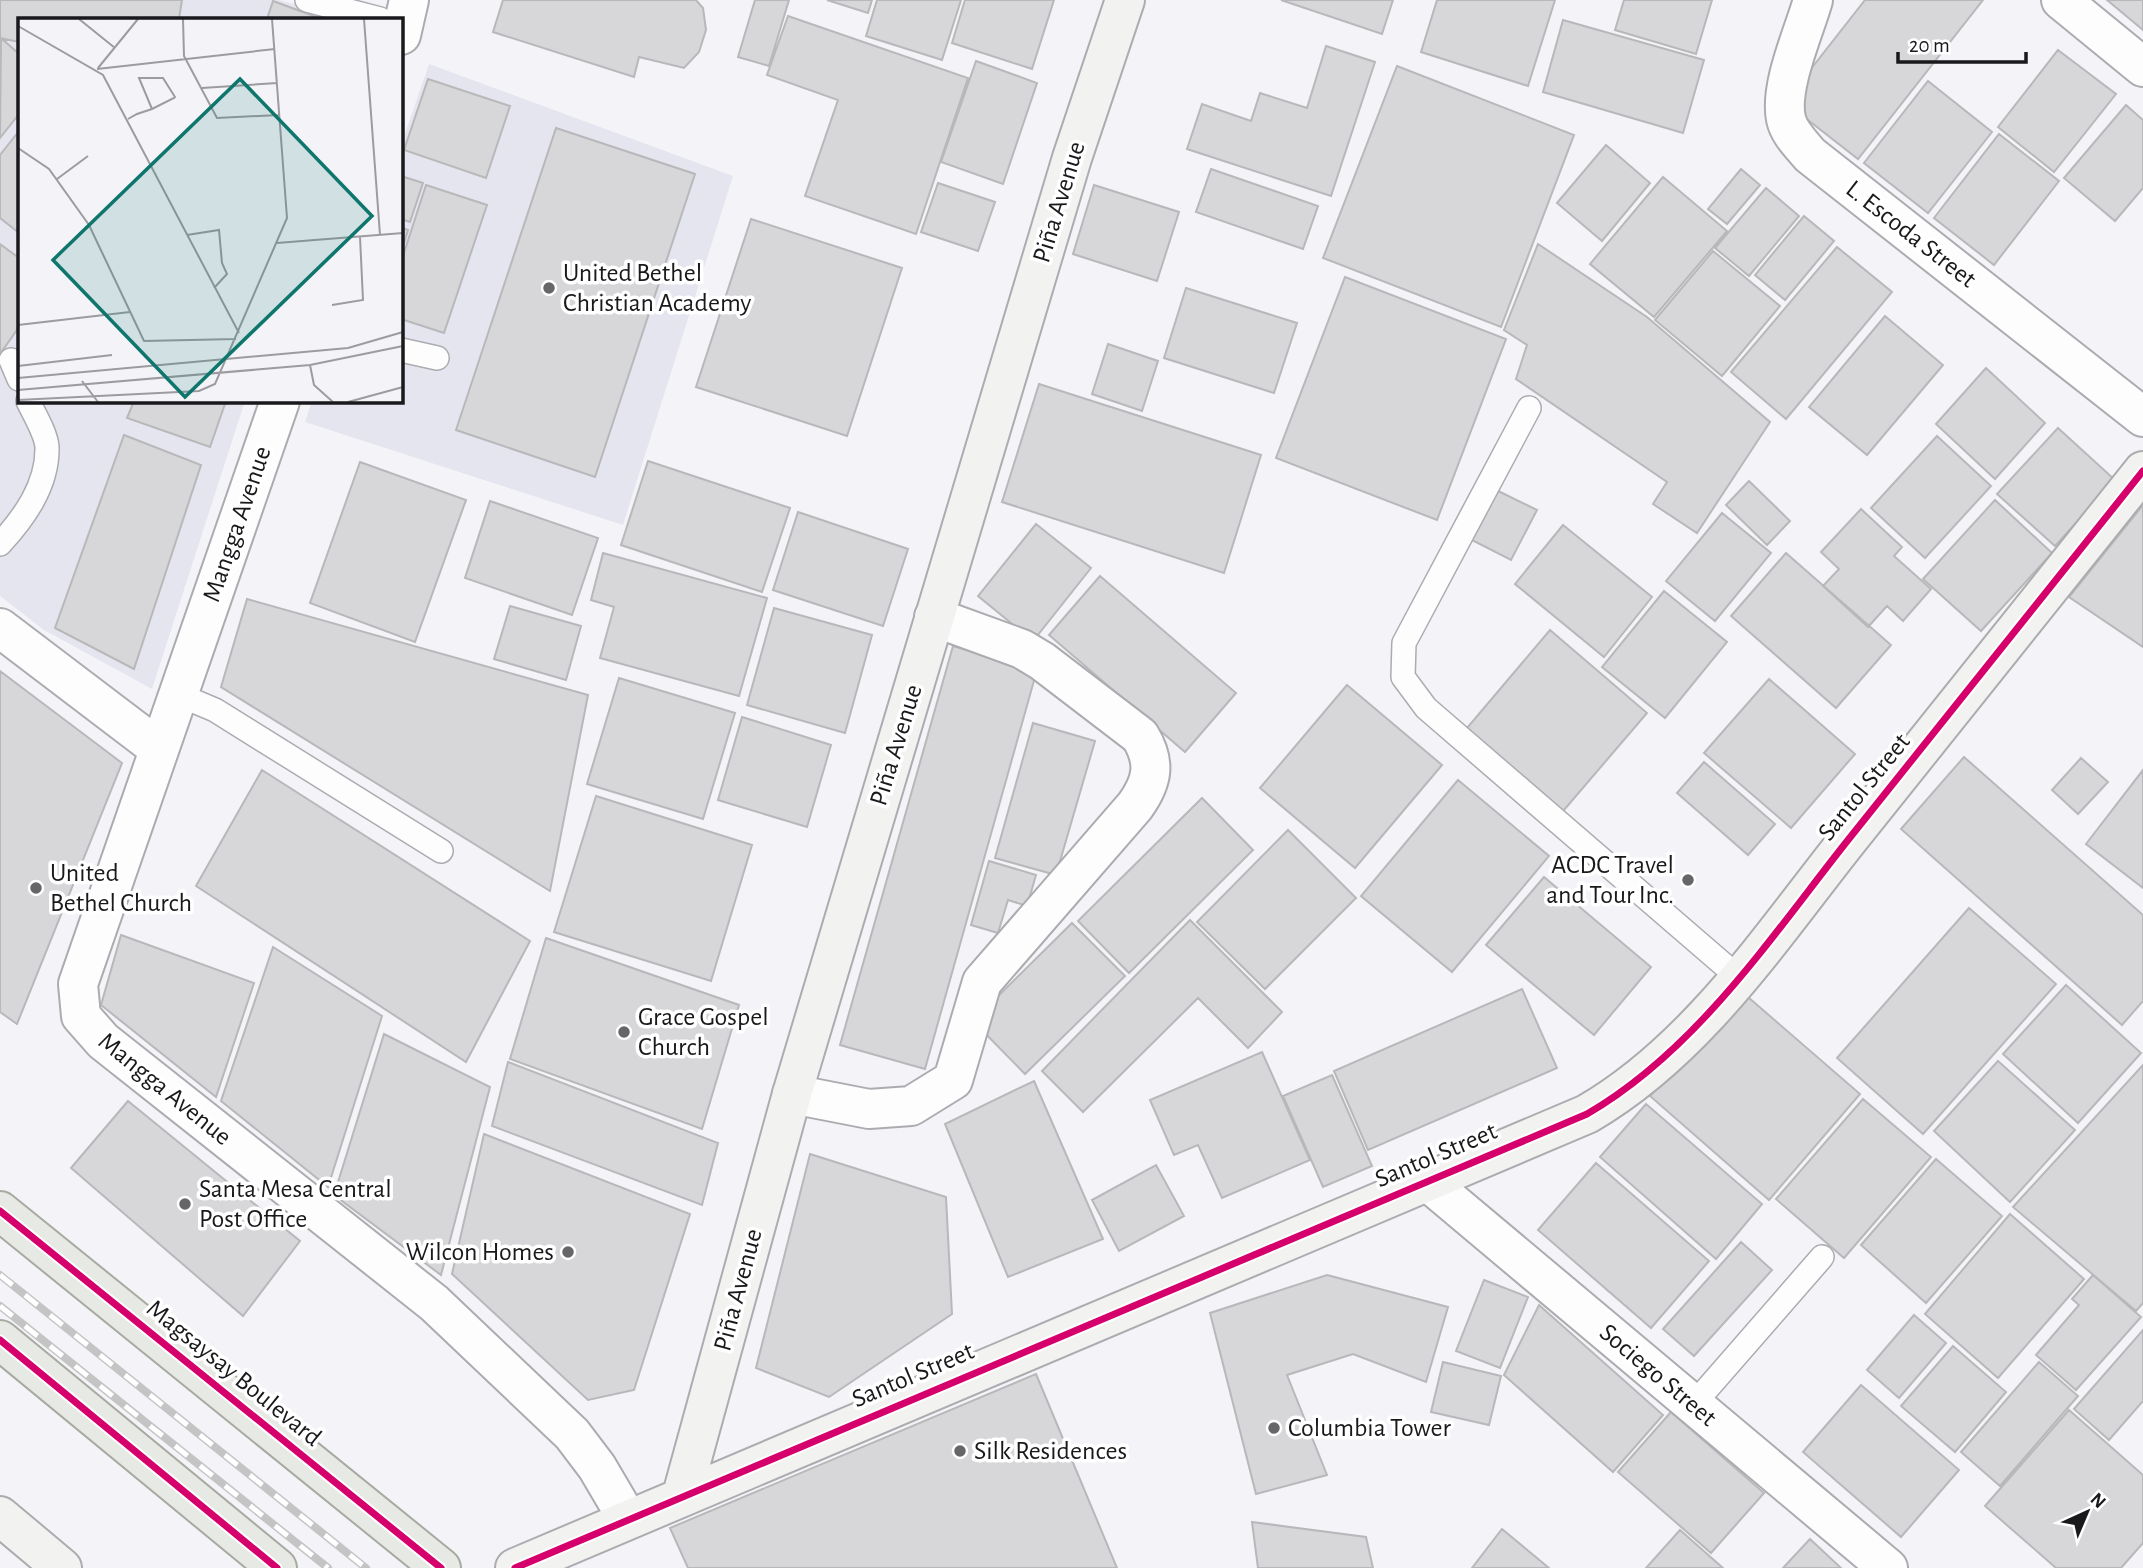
<svg xmlns="http://www.w3.org/2000/svg" width="2143" height="1568" font-family="'Alegreya Sans',sans-serif">
	<rect width="100%" height="100%" fill="#f4f4f8"/>
	<path fill="#e5e5f0" d="M0,0H279L350,19H19V401H245L152,689L44,630L0,596Z
		M429,64L733,176L623,525L305,422L312,401H401V145Z"/>
	<path fill="#d7d7da" stroke="#b8b8ba" stroke-width="2" d="M0,0H182L179,19H19V42L0,38Z
		M503,0H696L703,8L706,30L699,52L684,68L639,57L634,77L493,32Z
		M755,0H789L769,66L738,57Z
		M827,0H872L868,13Z
		M877,0H961L942,60L866,36Z
		M965,0H1054L1032,69L952,43Z
		M1281,0H1393L1382,34Z
		M1437,0H1555L1528,86L1421,52Z
		M1624,0H1712L1696,54L1615,30Z
		M1865,0H1983L1858,159L1785,102Z
		M2107,0H2143V30Z
		M273,1L322,19H267Z
		M788,16L968,78L916,234L805,196L838,100L767,75Z
		M1563,20L1704,60L1683,133L1543,92Z
		M1,38L19,54V114L0,138Z
		M1326,46L1375,62L1331,196L1187,149L1202,104L1251,121L1260,93L1307,108Z
		M2058,50L2116,94L2054,172L1998,127Z
		M976,61L1037,83L1003,184L941,162Z
		M1397,66L1574,135L1501,327L1323,258Z
		M428,79L510,106L486,178L404,150Z
		M1928,81L1992,132L1928,213L1864,163Z
		M2126,105L2143,120V188L2115,221L2064,178Z
		M556,128L695,174L595,477L456,430Z
		M19,131V233L0,218V155Z
		M1999,134L2059,181L1994,265L1934,218Z
		M1606,145L1650,183L1602,241L1557,203Z
		M1211,169L1318,206L1303,249L1196,212Z
		M1741,169L1760,185L1727,224L1708,209Z
		M401,176L423,183L410,222L401,219Z
		M1663,177L1727,231L1654,317L1590,264Z
		M938,183L995,202L978,251L921,232Z
		M426,185L487,205L444,333L401,319V262Z
		M1094,185L1179,212L1157,281L1073,254Z
		M1766,188L1799,216L1749,276L1715,248Z
		M1804,216L1834,241L1785,300L1755,275Z
		M751,219L902,268L847,436L696,387Z
		M401,227L408,230L401,253Z
		M0,244L19,258V327L0,354Z
		M1538,244L1647,317L1770,422L1697,533L1653,504L1667,482L1516,379L1527,345L1504,330Z
		M1837,247L1892,292L1786,419L1731,372Z
		M1713,251L1780,306L1722,376L1655,320Z
		M1345,277L1506,339L1437,520L1276,458Z
		M1186,288L1297,323L1274,393L1164,358Z
		M1885,316L1943,365L1867,455L1809,407Z
		M1108,344L1158,361L1142,411L1092,394Z
		M1986,368L2045,423L1995,479L1936,424Z
		M1039,384L1261,455L1224,573L1002,502Z
		M134,401H226L210,447L127,418Z
		M2058,428L2115,480L2055,546L1997,494Z
		M124,435L201,465L134,669L55,628Z
		M1937,436L1991,486L1925,558L1871,508Z
		M648,461L790,508L762,592L621,545Z
		M360,462L466,500L415,642L310,603Z
		M1749,481L1790,521L1767,545L1726,505Z
		M1488,486L1537,510L1511,560L1464,536Z
		M1995,500L2052,553L1981,631L1923,579Z
		M490,501L598,538L572,615L465,578Z
		M2143,505V647L2069,597Z
		M1861,509L1902,547L1894,556L1931,589L1903,621L1887,606L1868,627L1823,586L1839,569L1821,552Z
		M798,512L908,549L883,626L773,590Z
		M1722,513L1771,553L1715,621L1666,581Z
		M1036,524L1091,568L1033,641L978,596Z
		M1563,525L1652,597L1604,657L1515,584Z
		M603,553L767,598L739,696L600,658L614,607L591,600Z
		M1786,553L1891,645L1836,708L1731,616Z
		M1100,576L1236,693L1185,752L1049,635Z
		M1664,591L1727,642L1665,718L1602,667Z
		M247,599L588,695L550,891L221,687Z
		M510,606L581,626L566,680L494,659Z
		M774,608L872,635L845,733L747,705Z
		M1550,630L1647,713L1558,817L1462,734Z
		M953,646L1037,670L925,1069L840,1045Z
		M0,671L122,763L17,1024L0,1012Z
		M0,671L122,763L17,1024L0,1012Z
		M619,678L735,713L703,819L587,784Z
		M1769,679L1855,754L1791,828L1704,753Z
		M1347,685L1442,765L1355,868L1260,788Z
		M742,717L831,745L807,827L718,800Z
		M1033,723L1095,741L1056,875L995,858Z
		M1964,757L2143,915V1001L2122,1025L1901,829Z
		M2081,758L2108,782L2078,814L2052,790Z
		M1704,762L1775,824L1748,855L1677,793Z
		M262,770L530,941L466,1062L196,886Z
		M2143,770V888L2086,844Z
		M1458,780L1549,856L1452,972L1361,896Z
		M596,796L752,845L711,981L554,932Z
		M1202,798L1253,850L1129,973L1078,921Z
		M1288,830L1356,898L1265,989L1197,922Z
		M989,861L1036,875L1027,906L1008,900L998,933L971,925Z
		M1544,877L1651,967L1594,1035L1486,945Z
		M1969,908L2056,984L1923,1134L1837,1058Z
		M1190,920L1282,1012L1248,1048L1198,998L1083,1112L1042,1071Z
		M1072,923L1125,976L1025,1074L973,1021Z
		M121,935L254,983L216,1097L101,1005Z
		M546,938L739,1005L702,1129L510,1059Z
		M273,947L382,1016L328,1187L221,1101Z
		M2066,985L2141,1053L2078,1123L2003,1054Z
		M1522,989L1557,1068L1368,1150L1334,1071Z
		M1741,991L1860,1094L1769,1200L1650,1096Z
		M384,1034L490,1087L441,1275L334,1195Z
		M1262,1052L1310,1160L1222,1198L1198,1145L1174,1155L1150,1100Z
		M1998,1061L2075,1130L2010,1202L1934,1131Z
		M508,1062L718,1143L702,1205L492,1126Z
		M2143,1065V1303L2136,1311L2013,1207Z
		M1332,1075L1372,1166L1323,1187L1283,1096Z
		M1034,1081L1103,1239L1008,1277L945,1124Z
		M1863,1099L1931,1157L1844,1258L1776,1199Z
		M128,1101L300,1241L243,1316L71,1168Z
		M1646,1104L1762,1204L1716,1259L1600,1157Z
		M484,1134L690,1214L634,1390L588,1400L452,1274Z
		M810,1154L946,1197L952,1314L829,1397L756,1368Z
		M1936,1159L2002,1216L1926,1303L1861,1245Z
		M1596,1163L1709,1261L1651,1328L1538,1230Z
		M1156,1165L1184,1216L1119,1251L1092,1200Z
		M2010,1214L2084,1279L1998,1378L1925,1314Z
		M1741,1242L1772,1270L1694,1356L1663,1329Z
		M1327,1275L1448,1307L1426,1382L1353,1354L1287,1375L1327,1475L1256,1494L1210,1313Z
		M2093,1275L2141,1317L2076,1390L2036,1355L2079,1305L2072,1299Z
		M1484,1280L1528,1297L1500,1368L1456,1351Z
		M1539,1305L1663,1415L1613,1472L1504,1375Z
		M1914,1315L1946,1343L1899,1398L1867,1370Z
		M2143,1330V1401L2109,1440L2074,1409Z
		M1953,1346L2006,1392L1955,1452L1901,1406Z
		M1443,1362L1501,1376L1489,1425L1431,1412Z
		M2039,1362L2078,1396L2000,1486L1961,1452Z
		M1036,1374L1117,1568H688L670,1528Z
		M1861,1385L1959,1470L1901,1537L1803,1452Z
		M2069,1410L2143,1475V1543L2121,1568H2056L1985,1506Z
		M1671,1412L1764,1493L1711,1553L1618,1472Z
		M1252,1522L1366,1537L1373,1568H1258Z
		M1502,1529L1549,1568H1472Z
		M1680,1530L1723,1568H1646Z
		M1810,1539L1841,1568H1783Z"/>
	<g fill="none" stroke-linecap="round" stroke-linejoin="round">
		<defs>
			<path id="lane" d="M307,0L380,19
				M401,350L437,358
				M11,360L19,379
				M1529,408L1404,643L1403,677L1426,708L1738,977
				M0,544C24,518 48,485 47,447C46,433 34,414 28,401
				M177,694L215,710L441,851
				M1693,1405L1822,1257"/>
			<path id="street" d="M1813,0C1804,32 1779,86 1786,119C1789,133 1801,144 1810,155L2143,417
				M2061,0L2143,67
				M401,35L409,0
				M280,401L78,984L81,1016L103,1041L434,1303L572,1434L597,1467L627,1518
				M0,628L158,748
				M792,1094L869,1109L911,1106L953,1080L982,982L1135,806C1153,781 1156,762 1140,736L1042,661L1022,649L934,617
				M1428,1182L1888,1568"/>
			<path id="secondary" d="M682,1495L792,1094L1072,158L1125,0
				M0,1516L62,1568
				M515,1568L1587,1114C1696,1051 1771,937 1848,840C1947,717 2045,594 2143,471"/>
			<path id="primary" d="M0,1211L441,1568
				M0,1340L277,1568"/>
		</defs>
		<use href="#lane" stroke="#abacaf" stroke-width="26"/>
		<use href="#street" stroke="#abacaf" stroke-width="42"/>
		<use href="#secondary" stroke="#abacaf" stroke-width="42"/>
		<use href="#primary" stroke="#a8aaa2" stroke-width="42"/>
		<use href="#lane" stroke="#fdfdfe" stroke-width="23"/>
		<use href="#street" stroke="#fdfdfe" stroke-width="38"/>
		<use href="#secondary" stroke="#f2f3f1" stroke-width="38"/>
		<use href="#primary" stroke="#e7e9e4" stroke-width="38"/>
		<defs>
			<path id="rail" d="M0,1275L366,1568
				M0,1306L328,1568"/>
		</defs>
		<use href="#rail" stroke="#c4c4c4" stroke-width="8"/>
		<use href="#rail" stroke="#fff" stroke-width="5" stroke-dasharray="16" stroke-linecap="butt"/>
		<defs>
			<path id="cycleway" d="M0,1211L441,1568
				M0,1340L277,1568
				M515,1568L1587,1114C1696,1051 1771,937 1848,840C1947,717 2045,594 2143,471"/>
		</defs>
		<use href="#cycleway" stroke="#fff" stroke-width="11"/>
		<use href="#cycleway" stroke="#d6006c" stroke-width="7"/>
	</g>
	<g fill="#666669" stroke="#fff" stroke-width="2.5">
		<circle cx="549" cy="288" r="7"/>
		<circle cx="1688" cy="880" r="7"/>
		<circle cx="36" cy="888" r="7"/>
		<circle cx="624" cy="1032" r="7"/>
		<circle cx="185" cy="1204" r="7"/>
		<circle cx="568" cy="1252" r="7"/>
		<circle cx="1274" cy="1428" r="7"/>
		<circle cx="960" cy="1451" r="7"/>
	</g>
	<g text-anchor="middle" dominant-baseline="central" stroke-width="7" stroke-linejoin="round" paint-order="stroke">
		<g font-size="26" fill="#19191c" stroke="#fff">
			<text transform="translate(1059 202) rotate(-73)">Piña Avenue</text>
			<text transform="translate(1911 234) rotate(38)">L. Escoda Street</text>
			<text transform="translate(237 524) rotate(-71)">Mangga Avenue</text>
			<text transform="translate(896 745) rotate(-73)">Piña Avenue</text>
			<text transform="translate(1864 787) rotate(-51)">Santol Street</text>
			<text transform="translate(165 1089) rotate(39)">Mangga Avenue</text>
			<text transform="translate(1436 1155) rotate(-23)">Santol Street</text>
			<text transform="translate(738 1290) rotate(-75)">Piña Avenue</text>
			<text transform="translate(234 1373) rotate(39)">Magsaysay Boulevard</text>
			<text transform="translate(913 1375) rotate(-23)">Santol Street</text>
			<text transform="translate(1658 1375) rotate(40)">Sociego Street</text>
		</g>
		<g font-size="26" fill="#19191c" stroke="#fff" text-anchor="start">
			<text x="563" y="273">United Bethel<tspan x="563" dy="30">Christian Academy</tspan></text>
			<text x="1674" y="865" text-anchor="end">ACDC Travel<tspan x="1674" dy="30">and Tour Inc.</tspan></text>
			<text x="50" y="873">United<tspan x="50" dy="30">Bethel Church</tspan></text>
			<text x="638" y="1017">Grace Gospel<tspan x="638" dy="30">Church</tspan></text>
			<text x="199" y="1189">Santa Mesa Central<tspan x="199" dy="30">Post Office</tspan></text>
			<text x="554" y="1252" text-anchor="end">Wilcon Homes</text>
			<text x="1288" y="1428">Columbia Tower</text>
			<text x="974" y="1451">Silk Residences</text>
		</g>
	</g>
	<g transform="translate(18 18)">
		<rect width="385" height="385" fill="#f4f4f8"/>
		<path fill="none" stroke="#9c9ca0" stroke-width="2" d="M61,1L97,30M165,1L166,38L199,100L261,97M346,1L362,217M0,8L85,57L221,315M80,50L120,1M79,51L257,31M184,70L259,65M110,101L119,96L134,91L156,80L157,79L145,60H121L134,91M0,130L31,151L71,207L126,323L218,321M39,161L70,138M169,217L201,212L204,245L209,256L196,270M259,225L385,215M314,287L345,282L342,219M0,307L112,294M292,347L296,367L315,384M0,348L94,337M0,360L330,330L385,314M64,363L80,384M0,372L292,347L385,328M0,382L181,373L197,366L269,200L254,1M330,384L385,369"/>
		<path fill="#0f766e" fill-opacity="0.15" stroke="#0f766e" stroke-width="3.5" d="M222,61L354,198L167,379L35,242Z"/>
		<rect width="385" height="385" fill="none" stroke="#19191c" stroke-width="3.5"/>
	</g>
	<g transform="translate(2087 1512) rotate(44)" stroke="#ffffff" stroke-width="5" paint-order="stroke">
	<path d="M0-5L12 26L0 18L-12 26Z" fill="#19191c"/>
	<text y="-10" font-size="19" font-weight="bold" text-anchor="middle" fill="#19191c">N</text>
	</g>
	<path d="M1898 52v10h128v-10" fill="none" stroke="#19191c" stroke-width="3.5"/>
	<text x="1909" y="52" font-size="21" fill="#19191c" stroke="#ffffff" stroke-width="5" paint-order="stroke">20 m</text>
</svg>
